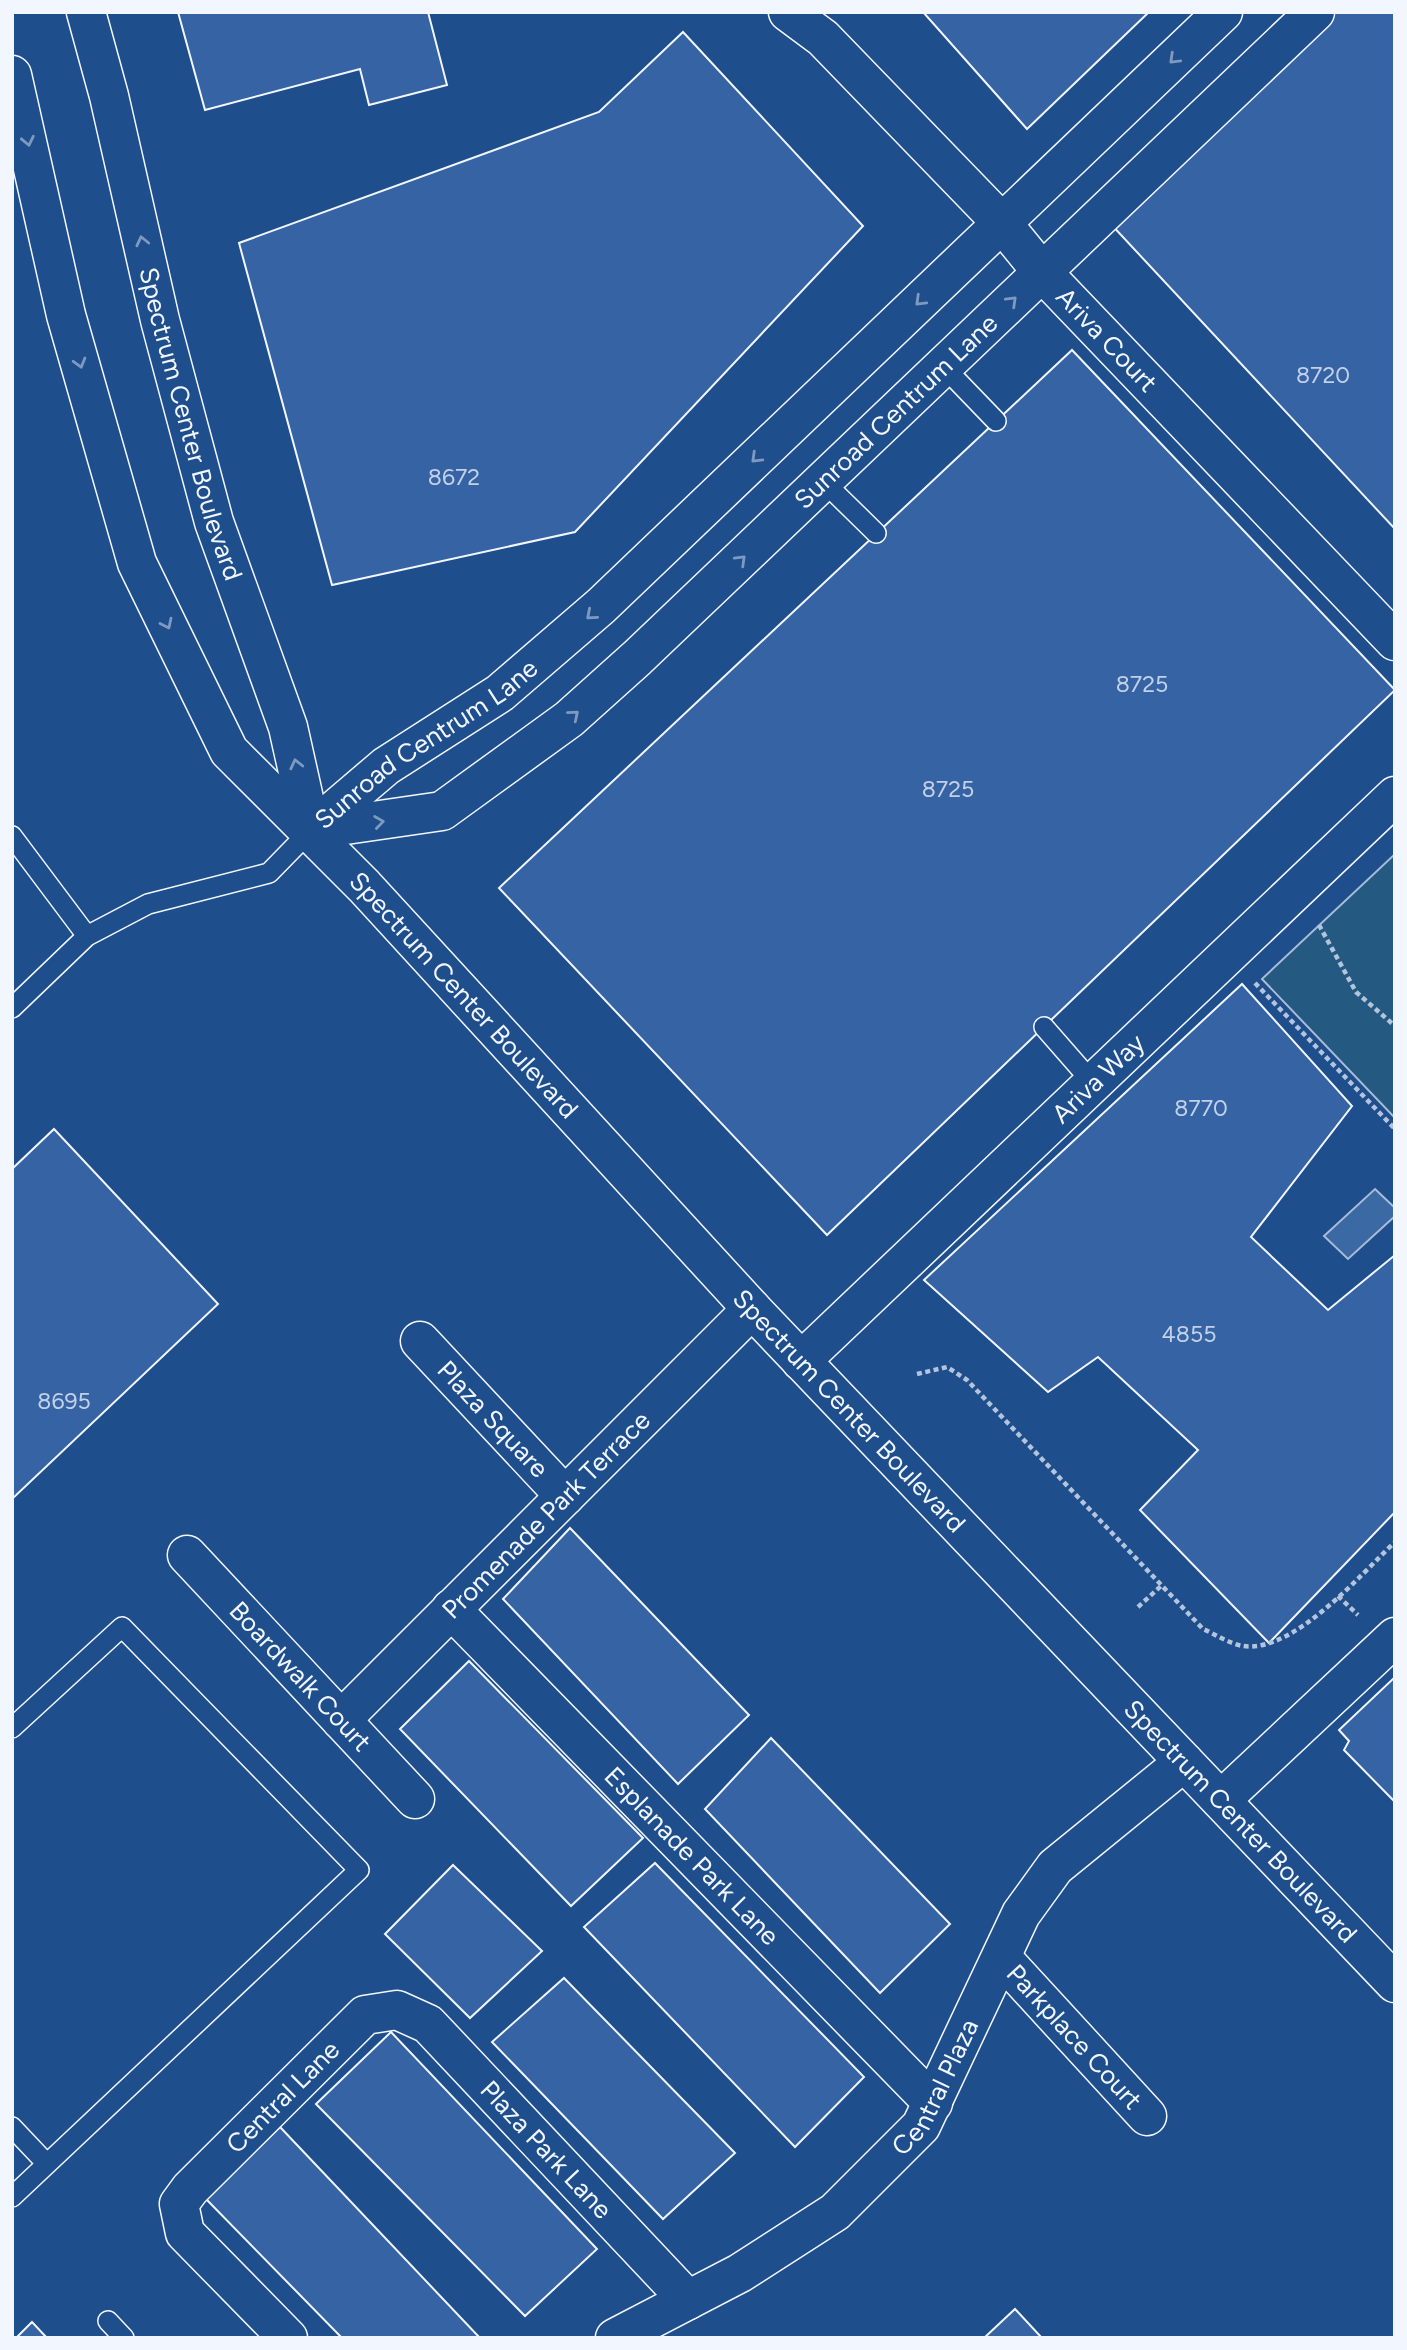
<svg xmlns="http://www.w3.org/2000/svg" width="1407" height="2350" font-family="Figtree,sans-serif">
	<rect width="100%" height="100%" fill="#1f4e8c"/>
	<path fill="#245a82" stroke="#a8bbd7" stroke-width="2" d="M1395,854V1118L1262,979Z"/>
	<path fill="#3b69a3" stroke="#a8bbd7" stroke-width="2" d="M1375,1189L1395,1208V1216L1348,1259L1324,1236Z"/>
	<path fill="#3563a3" stroke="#f2f6ff" stroke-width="2" d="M178,12H428L447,85L369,105L360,69L205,110Z
		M923,12H1149L1027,129Z
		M1332,12H1395V529L1108,221Z
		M683,32L863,226L575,532L332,585L239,243L599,112Z
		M1072,350L1395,690L827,1235L499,888Z
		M1242,984L1352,1106L1251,1237L1328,1310L1395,1255V1512L1269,1643L1140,1510L1198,1450L1098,1357L1048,1392L924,1280Z
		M54,1129L218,1304L12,1499V1169Z
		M570,1528L749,1715L678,1784L503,1599Z
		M469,1661L643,1838L571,1906L400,1729Z
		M1395,1677V1802L1344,1750L1349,1741L1339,1730Z
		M771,1738L950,1924L880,1993L705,1809Z
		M655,1863L864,2077L795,2147L584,1927Z
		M453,1865L542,1951L470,2018L385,1934Z
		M564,1978L735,2153L663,2219L492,2042Z
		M391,2032L597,2249L525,2316L316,2104Z
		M280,2127L480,2338H342L205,2198Z
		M1015,2309L1042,2338H984Z
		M32,2322L47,2338H16Z"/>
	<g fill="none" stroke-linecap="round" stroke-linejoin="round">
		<defs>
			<path id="lane" d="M943,366L996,421
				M823,481L876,533
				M12,836L87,936
				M12,1008L87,936L148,904L269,873L311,830
				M1044,1027L1093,1083
				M12,1728L122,1627L359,1870L12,2197
				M12,2127L47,2164
				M108,2321L124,2338"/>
			<g id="street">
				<path id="s1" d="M788,12L823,38L1002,223L1042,272L1395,641"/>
				<path id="s2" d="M311,830L442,811L569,719L637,658L1315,12"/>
				<path id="s3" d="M311,830L386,766L500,693L601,606L1223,12"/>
				<path id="s4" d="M420,1341L565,1496"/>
				<path id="s5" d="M801,1361L1395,796"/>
				<path id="s6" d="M187,1555L415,1799"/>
				<path id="s7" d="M451,1609L933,2103"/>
				<path id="s8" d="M341,1720L752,1309"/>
				<path d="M1221,1800L1395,1637"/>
				<path id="s9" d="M1002,1958L1147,2116"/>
				<path id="s10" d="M288,2338L185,2233L179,2204L190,2189L365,2015L397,2010L428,2024L688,2300"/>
				<path id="s11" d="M615,2338L740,2273L835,2212L921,2126L1021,1914L1055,1867L1184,1762"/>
			</g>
			<g id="secondary">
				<path id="s12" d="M86,12L109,96L160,320L214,522L288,727L311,830"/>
				<path id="s13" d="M12,75L66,315L137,563L229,751L364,886L752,1309L1395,1983"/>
			</g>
		</defs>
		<use href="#lane" stroke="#f2f6ff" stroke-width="22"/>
		<use href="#street" stroke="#f2f6ff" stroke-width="41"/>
		<use href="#secondary" stroke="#f2f6ff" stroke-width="41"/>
		<path stroke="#b3c4dc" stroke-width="4.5" stroke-dasharray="5 3.5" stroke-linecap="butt" d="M1319,925L1356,992L1395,1026
			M1255,983L1395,1129
			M917,1374L947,1367L967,1380L1203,1629C1215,1634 1230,1644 1243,1646C1294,1653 1360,1575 1395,1542
			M1338,1596L1358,1615
			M1138,1607L1161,1586"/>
		<use href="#lane" stroke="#1f4e8c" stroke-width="19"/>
		<use href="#street" stroke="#1f4e8c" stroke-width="38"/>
		<use href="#secondary" stroke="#1f4e8c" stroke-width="38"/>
	</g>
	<defs><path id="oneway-chevron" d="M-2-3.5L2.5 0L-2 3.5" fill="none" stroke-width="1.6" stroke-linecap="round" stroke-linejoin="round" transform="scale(1.75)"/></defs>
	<g stroke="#7e9ac0">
		<use href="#oneway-chevron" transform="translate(1174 59) rotate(136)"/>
		<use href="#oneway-chevron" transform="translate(28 141) rotate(78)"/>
		<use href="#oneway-chevron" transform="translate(142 241) rotate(-103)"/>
		<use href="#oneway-chevron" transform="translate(920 301) rotate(136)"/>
		<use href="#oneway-chevron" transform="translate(1012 301) rotate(-44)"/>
		<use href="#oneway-chevron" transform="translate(80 363) rotate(74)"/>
		<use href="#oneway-chevron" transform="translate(756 458) rotate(136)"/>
		<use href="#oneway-chevron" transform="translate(741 560) rotate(-44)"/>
		<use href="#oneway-chevron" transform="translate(591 615) rotate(139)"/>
		<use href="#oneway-chevron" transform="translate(167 624) rotate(64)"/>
		<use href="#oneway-chevron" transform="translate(574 715) rotate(-40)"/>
		<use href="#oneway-chevron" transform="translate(296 764) rotate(-103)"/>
		<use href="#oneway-chevron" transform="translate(379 822) rotate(-8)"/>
	</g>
	<g text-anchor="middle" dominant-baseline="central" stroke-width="5" stroke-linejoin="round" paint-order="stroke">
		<g font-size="23" fill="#c3d1e8">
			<text x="1323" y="375">8720</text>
			<text x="454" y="477">8672</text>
			<text x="1142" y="684">8725</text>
			<text x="948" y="789">8725</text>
			<text x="1201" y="1108">8770</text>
			<text x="1189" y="1334">4855</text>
			<text x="64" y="1401">8695</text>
		</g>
		<g font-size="26" fill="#f2f6ff" stroke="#1f4e8c">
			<text stroke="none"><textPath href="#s1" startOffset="458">Ariva Court</textPath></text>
			<text stroke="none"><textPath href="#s2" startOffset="738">Sunroad Centrum Lane</textPath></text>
			<text stroke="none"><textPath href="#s12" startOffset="425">Spectrum Center Boulevard</textPath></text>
			<text stroke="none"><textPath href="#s3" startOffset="144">Sunroad Centrum Lane</textPath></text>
			<text stroke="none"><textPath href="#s13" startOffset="1052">Spectrum Center Boulevard</textPath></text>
			<text stroke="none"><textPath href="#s5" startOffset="410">Ariva Way</textPath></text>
			<text stroke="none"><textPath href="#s13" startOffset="1619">Spectrum Center Boulevard</textPath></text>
			<text stroke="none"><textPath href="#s4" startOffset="107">Plaza Square</textPath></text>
			<text stroke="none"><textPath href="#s8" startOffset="290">Promenade Park Terrace</textPath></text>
			<text stroke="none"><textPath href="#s6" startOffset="166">Boardwalk Court</textPath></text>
			<text stroke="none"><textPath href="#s13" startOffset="2186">Spectrum Center Boulevard</textPath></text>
			<text stroke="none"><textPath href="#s7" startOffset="345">Esplanade Park Lane</textPath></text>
			<text stroke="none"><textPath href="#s9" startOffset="107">Parkplace Court</textPath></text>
			<text stroke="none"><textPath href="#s11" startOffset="416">Central Plaza</textPath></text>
			<text stroke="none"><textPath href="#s10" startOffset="326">Central Lane</textPath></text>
			<text stroke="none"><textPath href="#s10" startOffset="681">Plaza Park Lane</textPath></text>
		</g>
	</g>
	<rect width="1407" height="2350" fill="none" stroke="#f2f6ff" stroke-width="28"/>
</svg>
